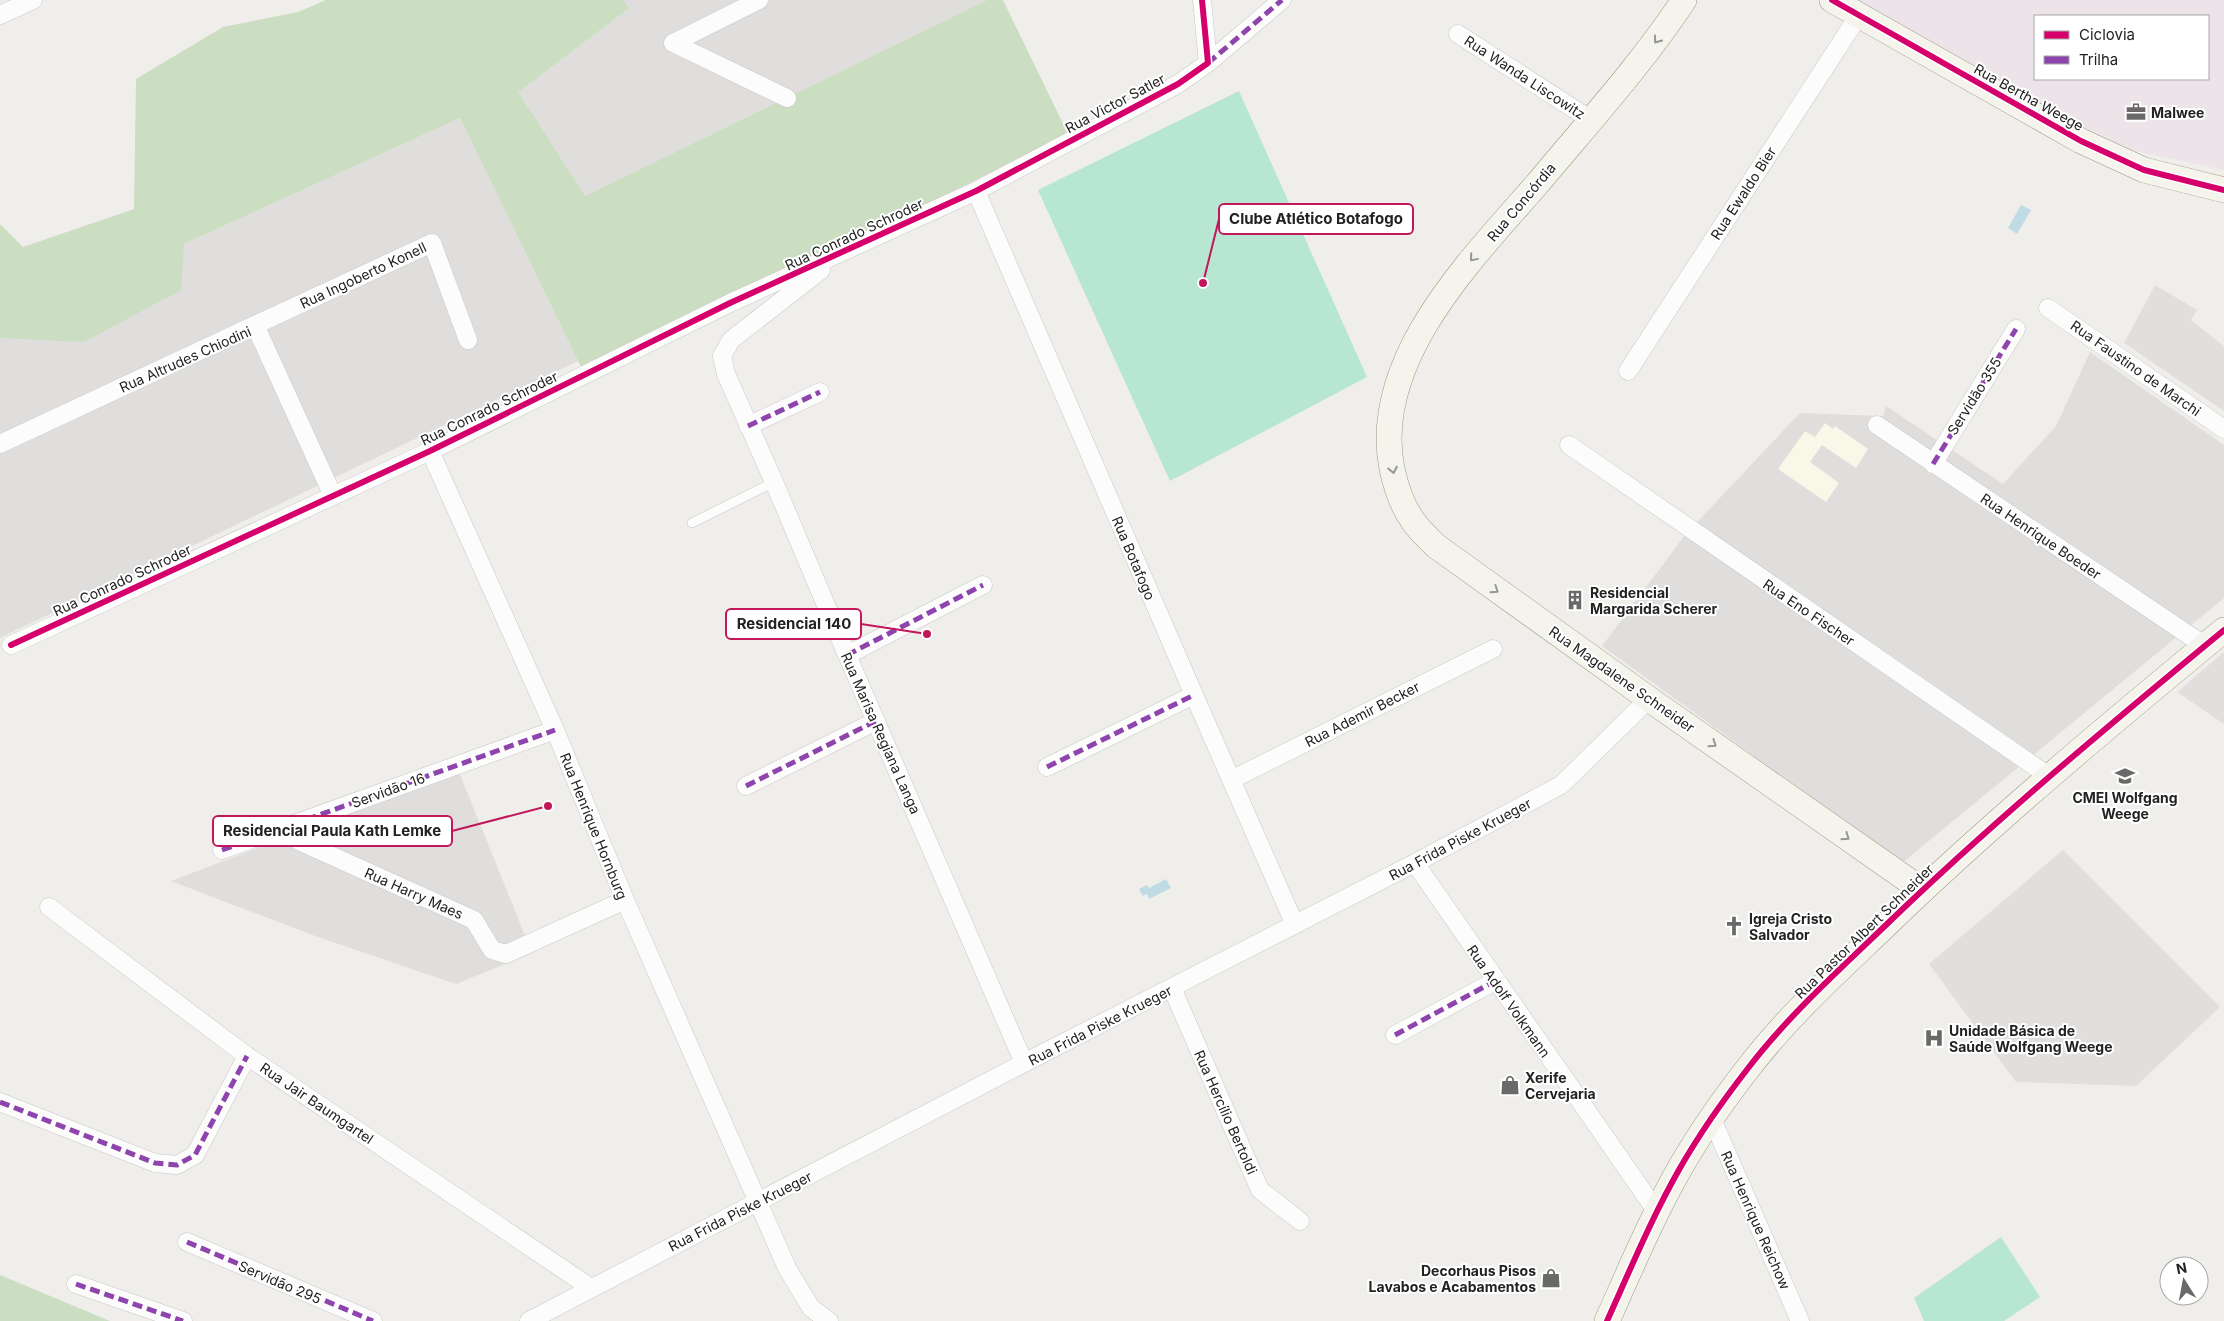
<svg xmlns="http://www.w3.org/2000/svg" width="2224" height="1321" font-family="Inter,sans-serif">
	<rect width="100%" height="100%" fill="#f0eeeb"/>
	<path fill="#dfdedc" d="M597,0H987L524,226L477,117Z
		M460,118L578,361L0,638V328Z
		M2090,352L2224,445V598L1902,863L1602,646L1685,535L1800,413L1883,416L1886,406L2003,484L2056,426Z
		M459,772L532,953L456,984L318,937L171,881Z"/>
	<path fill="#ede4e9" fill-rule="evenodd" d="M1853,0H2224V170L2104,144ZM2035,16H2208V79H2035Z"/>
	<path fill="#f8f7e8" d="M1825,423L1833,429L1835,426L1868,449L1856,468L1822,445L1810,462L1839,483L1826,502L1778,469L1805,431L1815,437Z"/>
	<path fill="#cbdec1" d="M326,0H623L629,8L518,92L585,196L987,0H1003L1068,134L837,249L584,371L578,361L460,118L184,244L181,290L84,342L0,338V224L23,247L134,209L136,79L223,27L298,12Z
		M0,1275L110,1321H0Z"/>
	<path fill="#b7e6d2" d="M1239,91L1367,377L1170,481L1038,190Z
		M2001,1237L2040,1297L2004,1321H1924L1914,1298Z"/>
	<path fill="#e0dfde" d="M2155,285L2197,310L2191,320L2224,346V411L2124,343Z
		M2224,652V724L2177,692Z
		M2063,850L2220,1007L2136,1086L2016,1082L1929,964Z"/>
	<path fill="#bfdbe3" d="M2021,205L2031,210L2017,234L2008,228Z
		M1166,879L1171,888L1149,899L1147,894L1143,896L1139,889L1147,885L1149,888Z"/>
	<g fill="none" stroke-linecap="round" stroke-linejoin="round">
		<defs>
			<path id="service" d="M692,523L774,482"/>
			<path id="minor" d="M0,15L33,0
				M1458,34L1591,120
				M673,43L787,98
				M673,43L759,0
				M1208,63L1282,0
				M976,191L1194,695L1295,925
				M821,270L731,340L722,356L726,374L774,482L847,655L1024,1063
				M2048,308L2224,429
				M255,325L432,243L468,340
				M1628,371L1859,15
				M1877,425L2205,646
				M748,426L820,392
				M0,444L255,325L333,496
				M1569,445L2050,777
				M430,451L555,730L625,900L787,1268L811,1308L829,1321
				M1933,464L2016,329
				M11,645L430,451L730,303L976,191L1178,84L1208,63L1202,0
				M847,655L983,585
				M1047,767L1194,695
				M1231,780L1493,649
				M746,786L876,721
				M299,841L474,920L492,950L506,954L625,900
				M222,850L555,730
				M1415,863L1657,1212
				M49,907L247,1056L591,1288
				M1172,988L1260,1190L1300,1221
				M1395,1035L1495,981
				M0,1102L155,1163L177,1165L195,1155L247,1056
				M1712,1119L1800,1321
				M187,1242L373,1321
				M76,1284L183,1321
				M529,1321L1024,1063L1415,863L1561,785L1649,699"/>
			<path id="secondary" d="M1684,0C1641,65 1588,123 1538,183C1473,258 1370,359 1392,469C1396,487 1402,506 1413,521C1419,530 1428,538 1436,546L1649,699L1922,890
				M1832,0L2081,141L2144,170L2224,190
				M1607,1321C1630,1270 1652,1217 1680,1168C1700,1133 1724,1099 1749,1067C1789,1015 1839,970 1887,924C1994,821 2109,725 2224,630"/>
		</defs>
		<use href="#service" stroke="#c9c8c7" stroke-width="10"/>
		<use href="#minor" stroke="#c9c8c7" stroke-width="19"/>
		<use href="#secondary" stroke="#999a82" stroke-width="26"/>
		<use href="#service" stroke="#fdfcfc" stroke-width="9"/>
		<use href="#minor" stroke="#fdfcfc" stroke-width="18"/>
		<use href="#secondary" stroke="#f4f4ed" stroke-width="25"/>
		<path stroke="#8e44ad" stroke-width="5" stroke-dasharray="10 5" stroke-linecap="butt" d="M1208,63L1282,0
			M748,426L820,392
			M1933,464L2016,329
			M847,655L983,585
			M1047,767L1194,695
			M746,786L876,721
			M222,850L555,730
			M1395,1035L1495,981
			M0,1102L155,1163L177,1165L195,1155L247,1056
			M187,1242L373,1321
			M76,1284L183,1321"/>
		<defs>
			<path id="cycleway" d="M1832,0L2081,141L2144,170L2224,190
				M11,645L430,451L730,303L976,191L1178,84L1208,63L1202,0
				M1607,1321C1630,1270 1652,1217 1680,1168C1700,1133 1724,1099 1749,1067C1789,1015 1839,970 1887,924C1994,821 2109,725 2224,630"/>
		</defs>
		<use href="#cycleway" stroke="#fff" stroke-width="9"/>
		<use href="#cycleway" stroke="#d6006c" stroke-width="6"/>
	</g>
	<defs><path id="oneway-chevron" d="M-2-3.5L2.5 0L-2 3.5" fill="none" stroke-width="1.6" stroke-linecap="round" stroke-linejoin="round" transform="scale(1.25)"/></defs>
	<g stroke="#969692">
		<use href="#oneway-chevron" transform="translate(1657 40) rotate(126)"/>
		<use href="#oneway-chevron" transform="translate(1473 258) rotate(130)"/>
		<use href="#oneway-chevron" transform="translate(1393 470) rotate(79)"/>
		<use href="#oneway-chevron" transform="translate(1495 590) rotate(35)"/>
		<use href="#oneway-chevron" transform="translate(1713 744) rotate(35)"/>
		<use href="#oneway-chevron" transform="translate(1846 837) rotate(35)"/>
	</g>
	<defs>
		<symbol id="office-bare" viewBox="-9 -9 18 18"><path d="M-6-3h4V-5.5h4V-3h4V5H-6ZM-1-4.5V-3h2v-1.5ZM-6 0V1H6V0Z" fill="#6a6968" stroke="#fff" stroke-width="2.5" paint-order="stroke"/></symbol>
		<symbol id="building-bare" viewBox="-9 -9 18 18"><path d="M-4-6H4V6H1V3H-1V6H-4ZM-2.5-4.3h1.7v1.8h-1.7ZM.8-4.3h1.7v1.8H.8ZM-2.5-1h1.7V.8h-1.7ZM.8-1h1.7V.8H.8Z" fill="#6a6968" stroke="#fff" stroke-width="2.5" paint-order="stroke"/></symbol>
		<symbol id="school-bare" viewBox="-9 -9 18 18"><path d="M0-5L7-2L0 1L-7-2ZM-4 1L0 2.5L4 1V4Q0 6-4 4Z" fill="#6a6968" stroke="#fff" stroke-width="2.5" paint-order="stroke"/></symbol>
		<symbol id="church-bare" viewBox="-9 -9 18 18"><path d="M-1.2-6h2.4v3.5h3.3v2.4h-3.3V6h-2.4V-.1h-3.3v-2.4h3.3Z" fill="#6a6968" stroke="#fff" stroke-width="2.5" paint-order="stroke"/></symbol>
		<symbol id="hospital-bare" viewBox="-9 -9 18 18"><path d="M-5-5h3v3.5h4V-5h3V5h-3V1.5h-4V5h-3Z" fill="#6a6968" stroke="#fff" stroke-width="2.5" paint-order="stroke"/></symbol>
		<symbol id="shop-bare" viewBox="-9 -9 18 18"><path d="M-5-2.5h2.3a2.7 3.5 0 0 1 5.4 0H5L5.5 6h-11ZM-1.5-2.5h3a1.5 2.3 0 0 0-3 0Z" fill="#6a6968" stroke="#fff" stroke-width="2.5" paint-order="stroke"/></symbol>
	</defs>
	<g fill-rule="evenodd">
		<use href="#office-bare" x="2122" y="98" width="28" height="28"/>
		<use href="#building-bare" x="1561" y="586" width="28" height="28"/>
		<use href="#school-bare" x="2111" y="762" width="28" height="28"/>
		<use href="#church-bare" x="1720" y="912" width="28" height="28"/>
		<use href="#hospital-bare" x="1920" y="1024" width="28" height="28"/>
		<use href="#shop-bare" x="1496" y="1071" width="28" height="28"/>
		<use href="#shop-bare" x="1537" y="1264" width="28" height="28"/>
	</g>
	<g text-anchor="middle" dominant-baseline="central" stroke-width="4" stroke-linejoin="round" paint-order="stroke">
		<g font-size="14" fill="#222" stroke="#fff">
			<text transform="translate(1525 77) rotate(33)">Rua Wanda Liscowitz</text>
			<text transform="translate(2029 97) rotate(29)">Rua Bertha Weege</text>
			<text transform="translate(1115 103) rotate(-28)">Rua Victor Satler</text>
			<text transform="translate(1743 193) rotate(-57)">Rua Ewaldo Bier</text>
			<text transform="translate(1521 202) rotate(-50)">Rua Concórdia</text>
			<text transform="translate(854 234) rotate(-25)">Rua Conrado Schroder</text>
			<text transform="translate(363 275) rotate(-25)">Rua Ingoberto Konell</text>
			<text transform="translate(185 359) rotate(-24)">Rua Altrudes Chiodini</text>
			<text transform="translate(2136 368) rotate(35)">Rua Faustino de Marchi</text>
			<text transform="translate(1974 396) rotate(-58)">Servidão 355</text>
			<text transform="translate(489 408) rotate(-26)">Rua Conrado Schroder</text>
			<text transform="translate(2041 536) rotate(34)">Rua Henrique Boeder</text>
			<text transform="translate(1134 558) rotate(67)">Rua Botafogo</text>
			<text transform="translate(122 580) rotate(-25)">Rua Conrado Schroder</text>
			<text transform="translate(1809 612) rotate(34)">Rua Eno Fischer</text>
			<text transform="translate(1622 679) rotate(35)">Rua Magdalene Schneider</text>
			<text transform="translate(1362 714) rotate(-27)">Rua Ademir Becker</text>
			<text transform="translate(881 733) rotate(66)">Rua Marisa Regiana Langa</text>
			<text transform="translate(388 790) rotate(-20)">Servidão 16</text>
			<text transform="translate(594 826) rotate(68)">Rua Henrique Hornburg</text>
			<text transform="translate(1460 839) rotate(-28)">Rua Frida Piske Krueger</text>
			<text transform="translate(414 893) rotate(24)">Rua Harry Maes</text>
			<text transform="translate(1864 931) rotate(-44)">Rua Pastor Albert Schneider</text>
			<text transform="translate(1509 1001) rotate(55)">Rua Adolf Volkmann</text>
			<text transform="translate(1100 1025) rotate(-27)">Rua Frida Piske Krueger</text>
			<text transform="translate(317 1103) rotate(34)">Rua Jair Baumgartel</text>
			<text transform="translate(1226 1112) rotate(66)">Rua Hercílio Bertoldi</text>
			<text transform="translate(740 1211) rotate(-27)">Rua Frida Piske Krueger</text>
			<text transform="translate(1756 1220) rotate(66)">Rua Henrique Reichow</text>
			<text transform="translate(280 1282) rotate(23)">Servidão 295</text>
		</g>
		<g font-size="14" font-weight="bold" fill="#222" stroke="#fff" text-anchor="start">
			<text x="2151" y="112">Malwee</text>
			<text x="1590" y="592">Residencial<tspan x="1590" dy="16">Margarida Scherer</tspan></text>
			<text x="2125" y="797" text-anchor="middle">CMEI Wolfgang<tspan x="2125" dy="16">Weege</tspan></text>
			<text x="1749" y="918">Igreja Cristo<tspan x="1749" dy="16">Salvador</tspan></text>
			<text x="1949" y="1030">Unidade Básica de<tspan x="1949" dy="16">Saúde Wolfgang Weege</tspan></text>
			<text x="1525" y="1077">Xerife<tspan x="1525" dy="16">Cervejaria</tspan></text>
			<text x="1536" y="1270" text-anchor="end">Decorhaus Pisos<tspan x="1536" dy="16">Lavabos e Acabamentos</tspan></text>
		</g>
	</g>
	<path fill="none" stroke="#c2185b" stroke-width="2" d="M1203 283L1219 219M927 634L861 624M548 806L452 831"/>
	<g fill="#c2185b" stroke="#fff" stroke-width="2">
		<circle cx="1203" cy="283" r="5"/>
		<circle cx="927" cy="634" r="5"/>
		<circle cx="548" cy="806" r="5"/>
	</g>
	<g fill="#fff" stroke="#c2185b" stroke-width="2">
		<rect x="1219" y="204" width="194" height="30" rx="5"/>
		<rect x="726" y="609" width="135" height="30" rx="5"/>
		<rect x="213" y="816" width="239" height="30" rx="5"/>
	</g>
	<g font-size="15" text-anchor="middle" font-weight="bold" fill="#222">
		<text x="1316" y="224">Clube Atlético Botafogo</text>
		<text x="794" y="629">Residencial 140</text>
		<text x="332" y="836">Residencial Paula Kath Lemke</text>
	</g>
	<rect x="2034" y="15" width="175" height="65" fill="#ffffff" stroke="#a7a7a7"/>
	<rect x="2044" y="31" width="25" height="8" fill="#d6006c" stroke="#a7a7a7"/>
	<text x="2079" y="40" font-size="15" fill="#222222">Ciclovia</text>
	<rect x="2044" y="56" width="25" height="8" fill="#8e44ad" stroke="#a7a7a7"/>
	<text x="2079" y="65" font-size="15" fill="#222222">Trilha</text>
	<g transform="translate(2184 1281) rotate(349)"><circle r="24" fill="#ffffff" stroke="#a7a7a7"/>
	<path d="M0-4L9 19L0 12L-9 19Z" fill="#6a6968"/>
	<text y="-8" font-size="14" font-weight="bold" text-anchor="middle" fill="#222222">N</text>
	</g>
</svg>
